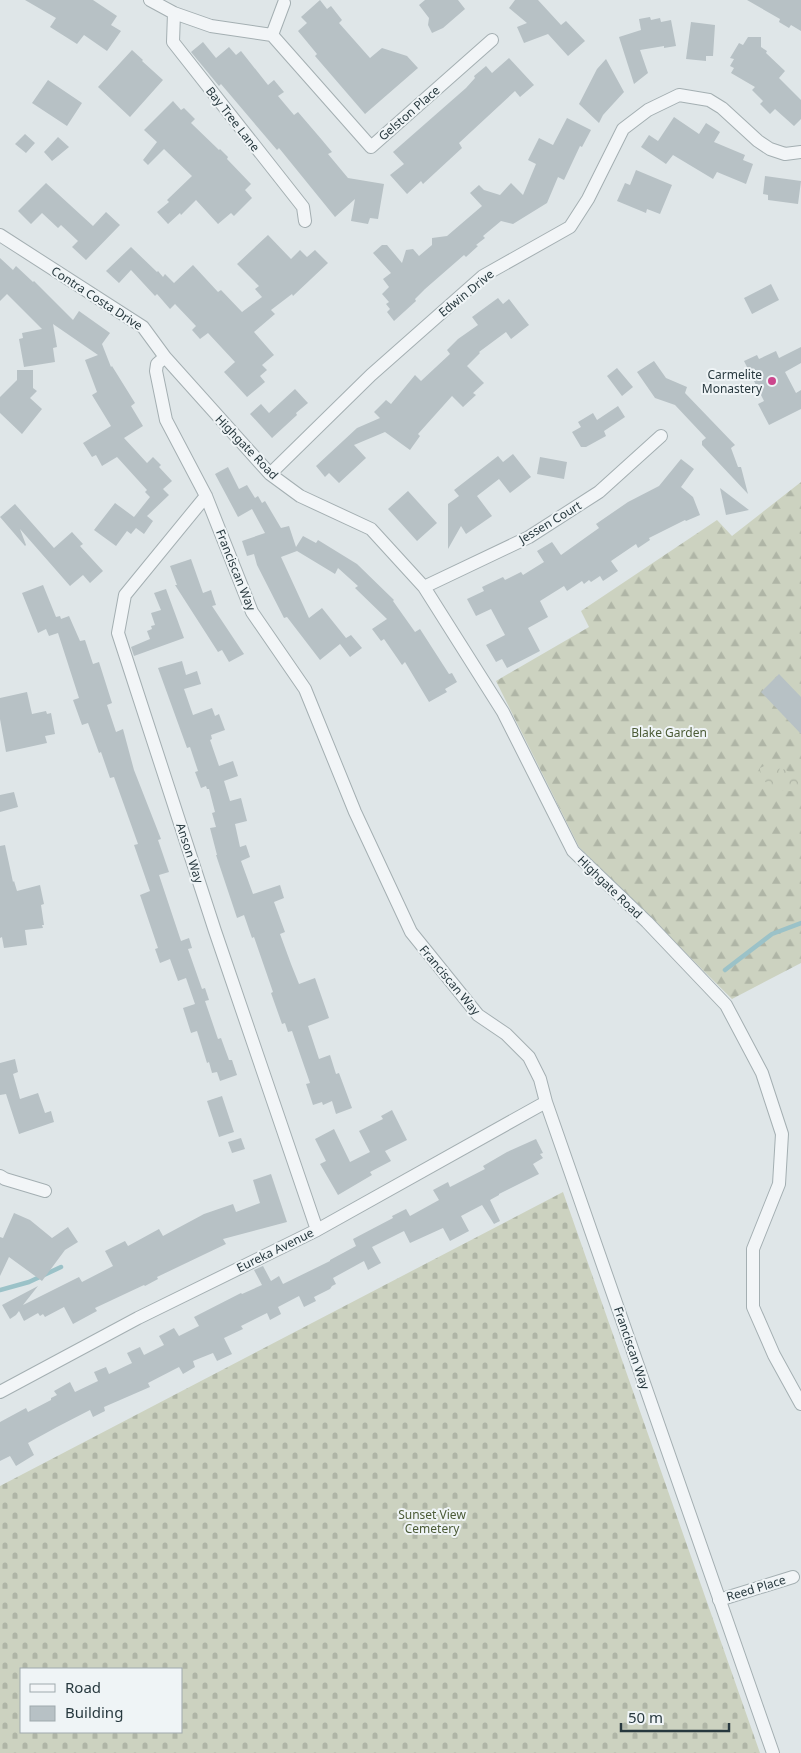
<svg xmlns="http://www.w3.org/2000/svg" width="801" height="1753" font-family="'Noto Sans',sans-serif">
	<defs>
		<pattern id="forest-firs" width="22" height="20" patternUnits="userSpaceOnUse" patternTransform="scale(1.25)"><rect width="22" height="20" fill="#ccd2c0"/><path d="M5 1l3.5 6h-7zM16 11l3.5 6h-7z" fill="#afb5a6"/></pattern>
		<pattern id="cemetery-stones" width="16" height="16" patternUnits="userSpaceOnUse" patternTransform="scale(1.25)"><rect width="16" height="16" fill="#ccd2c0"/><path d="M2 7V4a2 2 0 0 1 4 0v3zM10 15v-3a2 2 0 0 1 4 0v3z" fill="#afb5a6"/></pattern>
		<pattern id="park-crowns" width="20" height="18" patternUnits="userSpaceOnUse" patternTransform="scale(1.25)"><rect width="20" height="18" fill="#ccd2c0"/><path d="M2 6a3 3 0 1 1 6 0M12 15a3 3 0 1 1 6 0" fill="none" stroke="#afb5a6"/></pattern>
	</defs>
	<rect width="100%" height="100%" fill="#dfe6e8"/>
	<path fill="url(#forest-firs)" d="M801,482V963L732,999L579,847L496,681L589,627L581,611L717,520L732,536Z"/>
	<path fill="url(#cemetery-stones)" fill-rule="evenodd" d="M563,1192L760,1753H0V1486ZM21,1669H181V1732H21Z"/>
	<path fill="url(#park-crowns)" d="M764,766L780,768L779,769L781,772L784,769L801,779V790C786,794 771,788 760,777V768Z"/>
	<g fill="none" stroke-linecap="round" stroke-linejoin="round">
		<path stroke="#9bc2c8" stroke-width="4.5" d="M725,970L772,934L801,923
			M0,1290L29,1282L61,1267"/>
	</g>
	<path fill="#b7c1c5" d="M25,0H93L117,16L111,25L121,31L107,51L84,35L77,44L50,27L56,18Z
		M320,0L327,9L331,6L342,20L339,23L370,58L382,48L407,56L418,68L365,114L315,56L317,54L298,31L307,23L301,17Z
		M425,0H458L465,9L443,28L432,33L428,25L429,18L419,5Z
		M515,0H538L561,25L566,21L585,41L568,56L548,34L524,43L517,27L527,23L509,8Z
		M747,0H801V31L791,25L789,28L779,22L780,19Z
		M650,17L651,20L660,18L661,22L671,20L676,46L664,48V46L640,50L648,73L634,84L619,37L641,30L639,19Z
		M691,22L715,25L713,56H706V61L686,59Z
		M748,37H761V47L767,51L766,53L785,71L779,78L801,100V119L794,126L775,109L770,114L760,104L763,101L752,90L755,87L731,73L734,68L730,66L734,59L730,58L739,43L743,45Z
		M203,42L216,58L229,47L236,55L241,51L268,85L274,80L284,92L278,96L294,115L298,112L322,140L332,152L328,154L348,178L384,184L378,219L370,218L368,224L351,221L355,199L335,217L279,148L277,150L221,84L219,86L191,52Z
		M132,50L143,60L142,61L163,80L130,117L98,87Z
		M509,58L534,85L520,97L515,91L459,143L462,148L423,184L421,181L407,194L390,175L404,164L393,152L466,88L475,78L474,76L486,66L492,73Z
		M606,59L624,92L603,115L599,123L579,104L597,69Z
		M48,80L82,103L67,126L32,103Z
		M173,101L181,110L184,108L195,119L191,123L219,150L220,149L228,157L227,159L251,184L245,190L252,198L234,216L231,213L218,224L196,200L181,215L180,213L168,224L157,212L169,202L167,200L192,176L164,149L148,165L143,160L157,142L144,130Z
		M674,117L699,134L706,123L720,132L714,142L745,155L743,160L753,164L746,184L717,172L713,179L673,155L666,164L641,147L649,135L658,141Z
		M567,118L591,130L582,147L580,146L564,180L558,177L547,203L513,224L501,221L483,236L485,238L476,245L478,246L466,257L464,255L425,289L415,299L416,301L394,321L387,312L390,309L386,304L389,302L382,294L389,287L383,279L391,273L373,253L382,245H387L402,263L406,250L413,249L419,256L432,245V238L447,236L482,206L470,193L479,185L484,190L500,195L511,183L523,195L536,164L528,160L539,138L553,145Z
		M25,134L35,143L26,153L15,144Z
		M58,137L69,147L52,161L44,152Z
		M636,170L672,185L660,214L647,209L646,213L617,201L625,183L630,185Z
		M765,176L801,181L798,204L768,200V195L763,194Z
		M46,183L93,226L106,212L120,225L86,260L72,247L78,241L61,225L58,228L42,213L31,224L18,211Z
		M268,235L291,259L300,250L307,257L315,250L328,263L293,296L292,294L271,310L275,314L254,332L274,355L262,365L267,370L260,376L265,382L247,397L224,372L235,362L208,333L200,339L192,330L196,326L175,304L170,309L157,294L155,296L131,270L119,283L106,271L131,247L157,272L158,271L163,277L165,274L174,283L193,265L218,292L221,290L242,312L262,297L255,289L259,286L237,264Z
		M0,258L13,270L16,266L33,282L34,281L73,320L79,311L110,333L102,344L111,367L112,366L135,403L131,406L143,426L124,438L147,463L153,457L161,465L159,467L172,481L163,489L169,495L147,516L153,521L144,534L136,528L131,534L127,531L116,546L94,530L115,503L134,517L150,497L145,492L147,490L117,457L102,466L96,455L92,457L83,443L111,426L92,395L97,392L85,360L98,355L53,324L57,347L53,348L55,362L24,367L19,339L23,338L22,333L42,329L7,294L0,301Z
		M771,284L779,300L752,314L744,298Z
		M498,298L503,304L509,299L529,325L511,339L506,332L479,352L480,353L467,366L484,383L473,393L476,395L463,407L452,396L418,434L420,436L410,450L385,432L354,445L366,458L339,483L329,473L325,477L316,466L357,428L380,418L374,412L386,400L391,404L415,375L421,381L450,354L447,350L458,339L478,325L472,317Z
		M801,347V363L785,372L796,393L801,390V409L769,425L758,404L764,401L744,361L757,355L759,359L776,351L779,358Z
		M654,361L666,378L687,387L685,393L735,445L731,448L738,467H741L748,494L702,445V441L706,438L675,405L655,398L637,372Z
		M617,368L633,387L622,396L607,376Z
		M17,370H33V388L37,391L30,398L42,409L22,434L0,413V397L17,380Z
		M295,389L308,403L296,413L297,415L272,438L250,414L261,404L269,413Z
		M618,406L625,417L604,431L606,436L586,447H581L572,432L581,427L578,422L593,413L597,420Z
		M513,454L531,477L510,493L499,479L477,496L492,516L466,534L461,526L448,549V504L459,496L454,490L498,456L503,462Z
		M540,457L567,462L564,479L537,474Z
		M681,459L694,469L681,487L693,497L700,515L686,521L685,520L649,538L650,540L638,548L636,544L611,561L618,571L603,581L600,576L591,582L589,580L584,584L582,581L567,591L564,586L540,601L548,617L528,628L540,651L507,668L502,659L496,662L486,645L505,635L491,609L476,616L467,599L484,591L482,587L503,577L505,580L521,572L523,575L544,562L537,551L552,542L561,555L599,528L596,524L628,502L659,486Z
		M228,467L239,489L247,485L255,498L258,496L262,503L265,501L281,528L289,526L296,547L303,536L316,543L318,540L357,564L394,600L393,601L415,632L420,629L449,674L452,673L457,682L445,689L447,692L429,702L405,662L402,665L384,639L381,641L372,629L387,619L355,588L358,586L338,568L335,574L297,551L281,557L309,618L322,608L346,638L351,635L362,648L350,657L340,644L320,660L287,617L284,618L257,565L254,554L247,556L242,541L265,533L252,509L238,517L215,474Z
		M720,488L749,510L726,515Z
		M408,491L437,523L417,541L388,509Z
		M15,504L54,548L72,532L83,544L80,546L103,571L90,583L83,575L70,586L20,529L26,545L25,546L0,517Z
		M191,559L203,593L211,590L216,605L212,606L244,654L229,662L222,650L218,652L175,585H177L170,566Z
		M43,585L56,617L60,616L61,619L69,616L80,641L85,640L93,664L99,662L112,703L107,705L116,732L123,729L134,770L161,839L158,840L169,872L159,875L181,941L189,938L192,948L188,949L202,989L205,988L209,1000L205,1001L218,1039L221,1038L229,1060H232L237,1075L220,1081L217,1072L212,1073L209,1062L207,1063L197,1031L191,1033L183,1008L195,1004L186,978L178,981L170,959L160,963L155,949L158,948L140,895L150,891L134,845L138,844L114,777L110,778L101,752L99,753L88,723L82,725L73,700L79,698L58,633L49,636L46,629L38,633L22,593Z
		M166,589L184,638L134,656L131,647L150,639L147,631L152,629L151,626L155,625L151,613L161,610L154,593Z
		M182,661L186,675L197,671L201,684L184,689L193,715L212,708L215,716L219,714L225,730L211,735L212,739L210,740L219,766L233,761L238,776L224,781L230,801L241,798L247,821L235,824L240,847L246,845L250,857L241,861L253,894L280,885L284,898L274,902L285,932L280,934L291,964L299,984L315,978L329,1018L308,1026L319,1059L330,1055L336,1074L339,1073L352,1108L336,1114L332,1101L323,1105L322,1102L313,1105L306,1084L310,1083L292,1031L288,1032L285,1023L282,1024L271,993L273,992L254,937L252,938L244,915L237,918L216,855H217L210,828L216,827L212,813L215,812L209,789H207L206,786L201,788L195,772L198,771L190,747L187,748L158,668Z
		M779,674L801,697V734L761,692Z
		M27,692L32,714L46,711L47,714L51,713L55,734L45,736L47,743L6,752L0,719V698Z
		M14,792L18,807L0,812V795Z
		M5,845L13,882L14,881L17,891L40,885L44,904L41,905L44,925H42L43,928L25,930L27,945L4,948L2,937L0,938V846Z
		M15,1059L18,1072L13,1074L20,1099L38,1093L45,1113L51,1111L54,1122L19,1134L6,1094L0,1095V1063Z
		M222,1096L234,1132L219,1137L207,1101Z
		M392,1110L407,1140L385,1151L391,1161L370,1172L372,1175L338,1195L320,1164L326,1161L315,1139L334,1129L350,1162L370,1152L359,1131L383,1119L381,1116Z
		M241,1138L245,1149L232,1153L228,1142Z
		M536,1139L543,1153L540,1154L543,1158L533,1164L539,1174L499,1194V1195L490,1200L500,1221L494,1224L482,1205L461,1216L469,1231L450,1241L443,1228L410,1243L404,1231L372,1247L381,1263L368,1270L364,1261L333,1278L336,1284L332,1286L330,1289L314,1297L316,1301L304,1307L299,1296L278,1307L281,1314L270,1320L267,1313L241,1326L243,1329L224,1338L232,1354L217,1361L213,1353L193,1361L195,1367L183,1374L179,1367L148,1383L150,1387L104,1407L105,1411L93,1417L90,1410L57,1427L28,1443L34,1455L16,1466L10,1456L0,1461V1422L26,1408L28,1412L51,1400V1398L57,1395L54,1391L70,1382L75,1392L98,1381L94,1372L106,1367L109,1374L132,1363L127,1353L140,1347L144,1355L164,1345L159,1336L174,1328L179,1336L199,1326L194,1317L241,1293L242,1294L262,1285L254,1270L263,1266L271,1281L279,1276L283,1284L330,1261V1260L356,1246L353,1239L393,1218L392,1216L406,1209L410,1216L439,1200L433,1190L448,1182L450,1187L485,1169L483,1166L507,1152Z
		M271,1174L287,1222L223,1239L226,1244L157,1277L158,1279L145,1286L144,1285L95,1308L97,1311L73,1324L64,1307L45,1317L43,1314L40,1316L38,1313L24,1321L19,1311L16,1315L10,1319L2,1305L38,1286L23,1305L79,1277L82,1282L113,1266L105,1251L125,1241L128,1246L159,1229L163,1236L204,1214L233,1204L236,1212L260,1203L253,1180Z
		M14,1213L30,1220L52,1238L68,1227L78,1242L65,1250L42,1281L9,1257L0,1276V1237L3,1238Z"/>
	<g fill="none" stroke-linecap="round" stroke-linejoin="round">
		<defs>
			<path id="minor" d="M150,0L174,13L211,26L272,35L371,147L492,40
				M174,13L173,42L303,207L305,221
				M272,35L284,3
				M0,235L143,327L165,357L270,474L300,496L371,529L424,587L503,712L573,851L647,922L726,1005L762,1073L782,1134L779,1184L753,1249V1307L774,1355L801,1404
				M165,357L157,364L156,371L166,420L206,496L252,612L305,689L355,812L411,932L478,1015L506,1034L529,1057L540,1079L546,1102L773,1753
				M270,474L371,375L483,276L570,227L588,199L623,129L648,110L679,95L709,100L722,108L758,141L770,149L785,154L801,152
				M206,496L125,595L118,633L215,931L317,1230
				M424,587L529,537L599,492L661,436
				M0,1176L5,1179L45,1191
				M0,1392L138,1318L317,1230L546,1102
				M719,1600L793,1577"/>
		</defs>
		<use href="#minor" stroke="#a4afb2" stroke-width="14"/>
		<use href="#minor" stroke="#f2f5f7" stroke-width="12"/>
	</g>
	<circle fill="#cc468d" stroke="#eff4f6" stroke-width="2" cx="772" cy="381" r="5"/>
	<g text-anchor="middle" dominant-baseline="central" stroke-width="4" stroke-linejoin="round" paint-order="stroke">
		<g font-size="12" fill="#28393f" stroke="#eff4f6">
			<text transform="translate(409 113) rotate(-41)">Gelston Place</text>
			<text transform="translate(233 119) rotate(52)">Bay Tree Lane</text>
			<text transform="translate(466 293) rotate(-39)">Edwin Drive</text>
			<text transform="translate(97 298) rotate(33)">Contra Costa Drive</text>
			<text transform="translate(247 447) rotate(46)">Highgate Road</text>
			<text transform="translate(550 522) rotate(-31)">Jessen Court</text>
			<text transform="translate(236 570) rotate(68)">Franciscan Way</text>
			<text transform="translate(190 853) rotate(72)">Anson Way</text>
			<text transform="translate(610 887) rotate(44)">Highgate Road</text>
			<text transform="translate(450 980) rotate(50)">Franciscan Way</text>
			<text transform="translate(275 1250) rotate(-26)">Eureka Avenue</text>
			<text transform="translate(632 1348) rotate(71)">Franciscan Way</text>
			<text transform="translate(756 1588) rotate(-17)">Reed Place</text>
		</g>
		<g font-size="12" fill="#28393f" stroke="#eff4f6" text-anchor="end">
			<text x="762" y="374">Carmelite<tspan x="762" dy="14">Monastery</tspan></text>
		</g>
		<g font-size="12" fill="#4b5b36" stroke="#eff4f6">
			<text x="669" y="732">Blake Garden</text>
			<text x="432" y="1514">Sunset View<tspan x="432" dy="14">Cemetery</tspan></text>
		</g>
	</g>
	<rect x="20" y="1668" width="162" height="65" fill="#eff4f6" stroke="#9fa9ad"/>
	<rect x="30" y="1684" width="25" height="8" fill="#f2f5f7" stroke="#9fa9ad"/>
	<text x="65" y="1693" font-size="15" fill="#28393f">Road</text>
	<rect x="30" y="1706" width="25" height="15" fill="#b7c1c5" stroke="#9fa9ad"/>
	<text x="65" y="1718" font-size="15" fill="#28393f">Building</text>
	<path d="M621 1723v8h108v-8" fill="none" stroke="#28393f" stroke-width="2.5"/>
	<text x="628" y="1723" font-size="15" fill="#28393f" stroke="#eff4f6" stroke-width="4" paint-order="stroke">50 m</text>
</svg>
